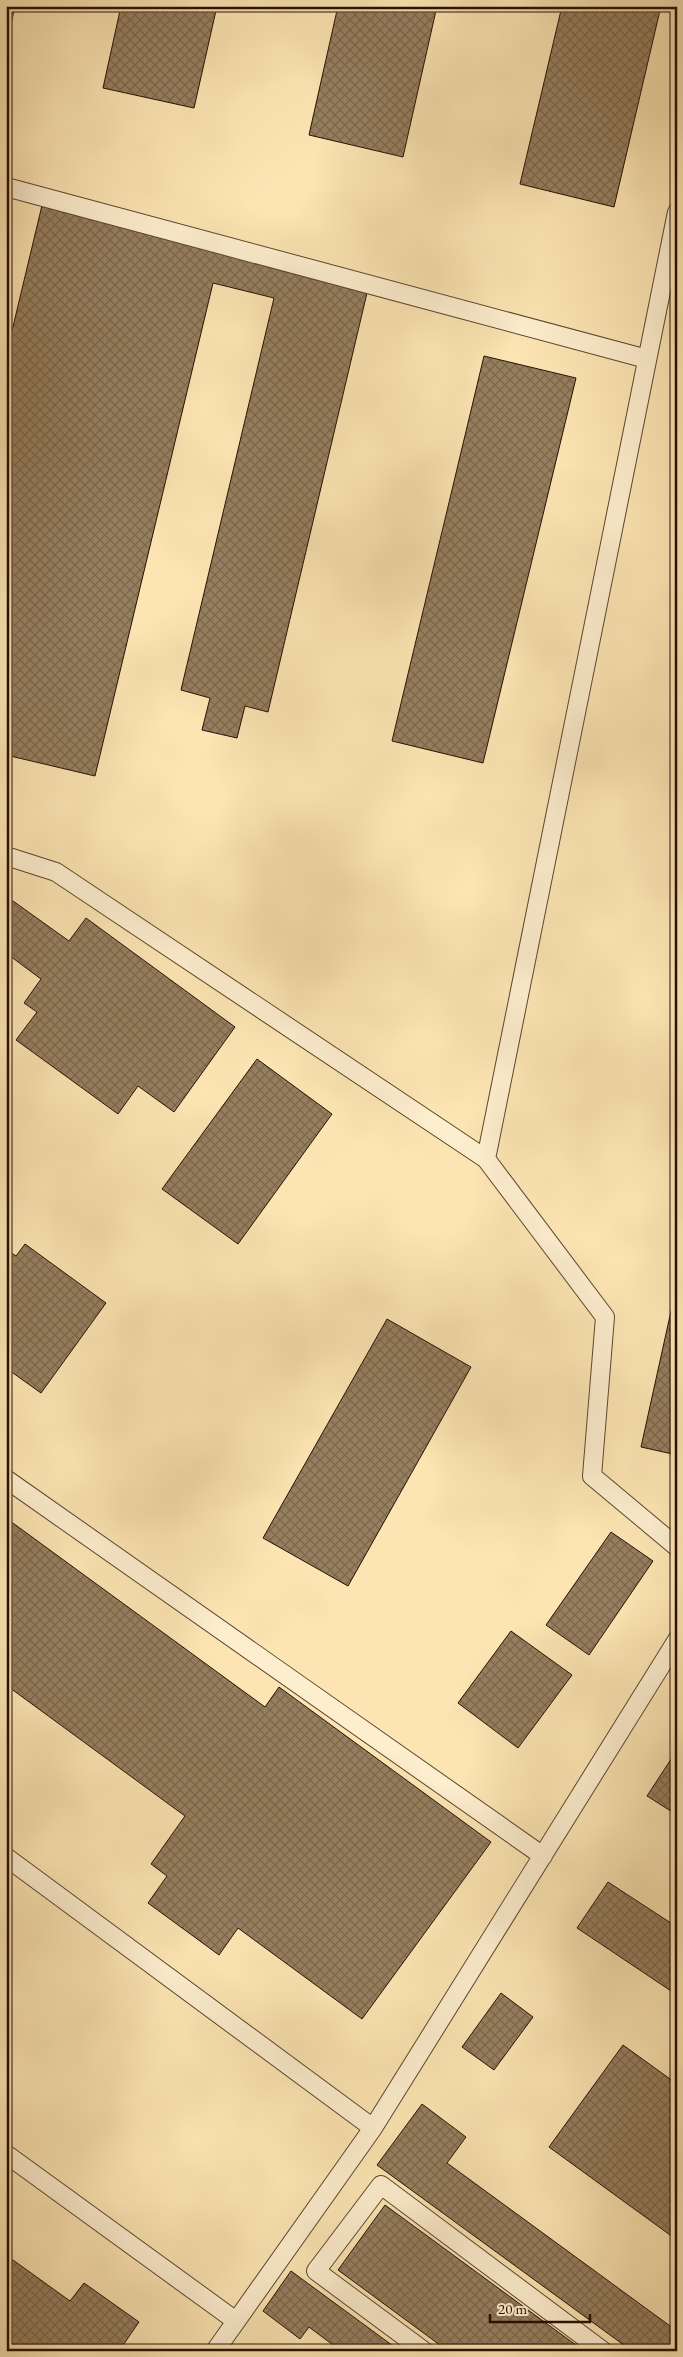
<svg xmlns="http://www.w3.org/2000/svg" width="683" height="2357" font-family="'EB Garamond',serif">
	<defs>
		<pattern id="building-cross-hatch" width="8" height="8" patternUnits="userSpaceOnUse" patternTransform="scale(1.25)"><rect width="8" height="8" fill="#967f5f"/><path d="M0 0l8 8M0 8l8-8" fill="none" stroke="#7a674c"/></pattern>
	</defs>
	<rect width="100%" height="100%" fill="#fce5b3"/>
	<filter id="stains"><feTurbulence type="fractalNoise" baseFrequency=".004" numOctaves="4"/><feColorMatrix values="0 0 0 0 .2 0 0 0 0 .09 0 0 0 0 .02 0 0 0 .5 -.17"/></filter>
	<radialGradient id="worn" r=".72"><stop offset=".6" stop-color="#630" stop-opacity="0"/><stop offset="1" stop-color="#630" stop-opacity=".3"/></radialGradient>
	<path fill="url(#building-cross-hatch)" stroke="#271003" d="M6,6H15L6,47Z
		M121,6H217L194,108L103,88Z
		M338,6H437L403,157L309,135Z
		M562,6H661L614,207L520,184Z
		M44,197L371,276L268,712L245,706L237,738L202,730L210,698L181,690L274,298L213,283L95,776L6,755V356Z
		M484,356L576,378L483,763L392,741Z
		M6,896L69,941L86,918L235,1027L174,1112L138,1086L118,1114L16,1040L37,1012L24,1003L41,979L6,953Z
		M257,1059L332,1114L238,1244L162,1189Z
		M25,1244L106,1303L41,1393L6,1368V1249L16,1256Z
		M677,1284V1455L641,1447Z
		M387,1319L471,1367L348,1586L263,1538Z
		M6,1518L265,1707L279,1687L491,1842L362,2019L238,1928L219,1955L148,1903L167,1876L151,1864L185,1816L6,1685Z
		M611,1532L653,1561L589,1655L546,1625Z
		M511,1631L572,1675L518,1748L458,1703Z
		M677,1750V1815L647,1796Z
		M608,1882L677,1927V1995L577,1928Z
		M501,1993L533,2017L494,2070L462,2047Z
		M623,2045L677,2084V2240L549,2147Z
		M422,2104L466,2137L447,2163L677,2331V2351H632L377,2165Z
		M385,2205L584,2351H448L338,2270Z
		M6,2255L70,2301L84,2283L139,2322L119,2351H6Z
		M291,2271L400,2351H341L309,2327L300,2339L263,2311Z"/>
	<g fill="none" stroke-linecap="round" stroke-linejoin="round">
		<defs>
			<path id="lane" d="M6,187L647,359
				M6,856L56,872L486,1159L605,1317L592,1476L677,1547
				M486,1159L677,212
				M6,1479L543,1856
				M6,1857L373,2128
				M6,2154L236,2321
				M215,2351L373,2128L677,1640
				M424,2351L316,2271L381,2185L603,2351"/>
		</defs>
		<use href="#lane" stroke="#5c452f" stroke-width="20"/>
		<use href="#lane" stroke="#fdeece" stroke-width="18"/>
	</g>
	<rect width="683" height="2357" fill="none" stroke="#fce5b3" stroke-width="25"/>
	<rect x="8" y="8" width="668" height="2342" fill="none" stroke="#271003" stroke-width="2.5"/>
	<rect x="12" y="12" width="658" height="2332" fill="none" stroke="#271003"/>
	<path d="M490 2314v8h100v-8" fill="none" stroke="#271003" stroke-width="2.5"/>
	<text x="498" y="2314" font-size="15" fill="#271003" stroke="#fdeece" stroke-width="4" paint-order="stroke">20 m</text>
	<rect width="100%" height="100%" filter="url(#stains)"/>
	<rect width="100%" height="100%" fill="url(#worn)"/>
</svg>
